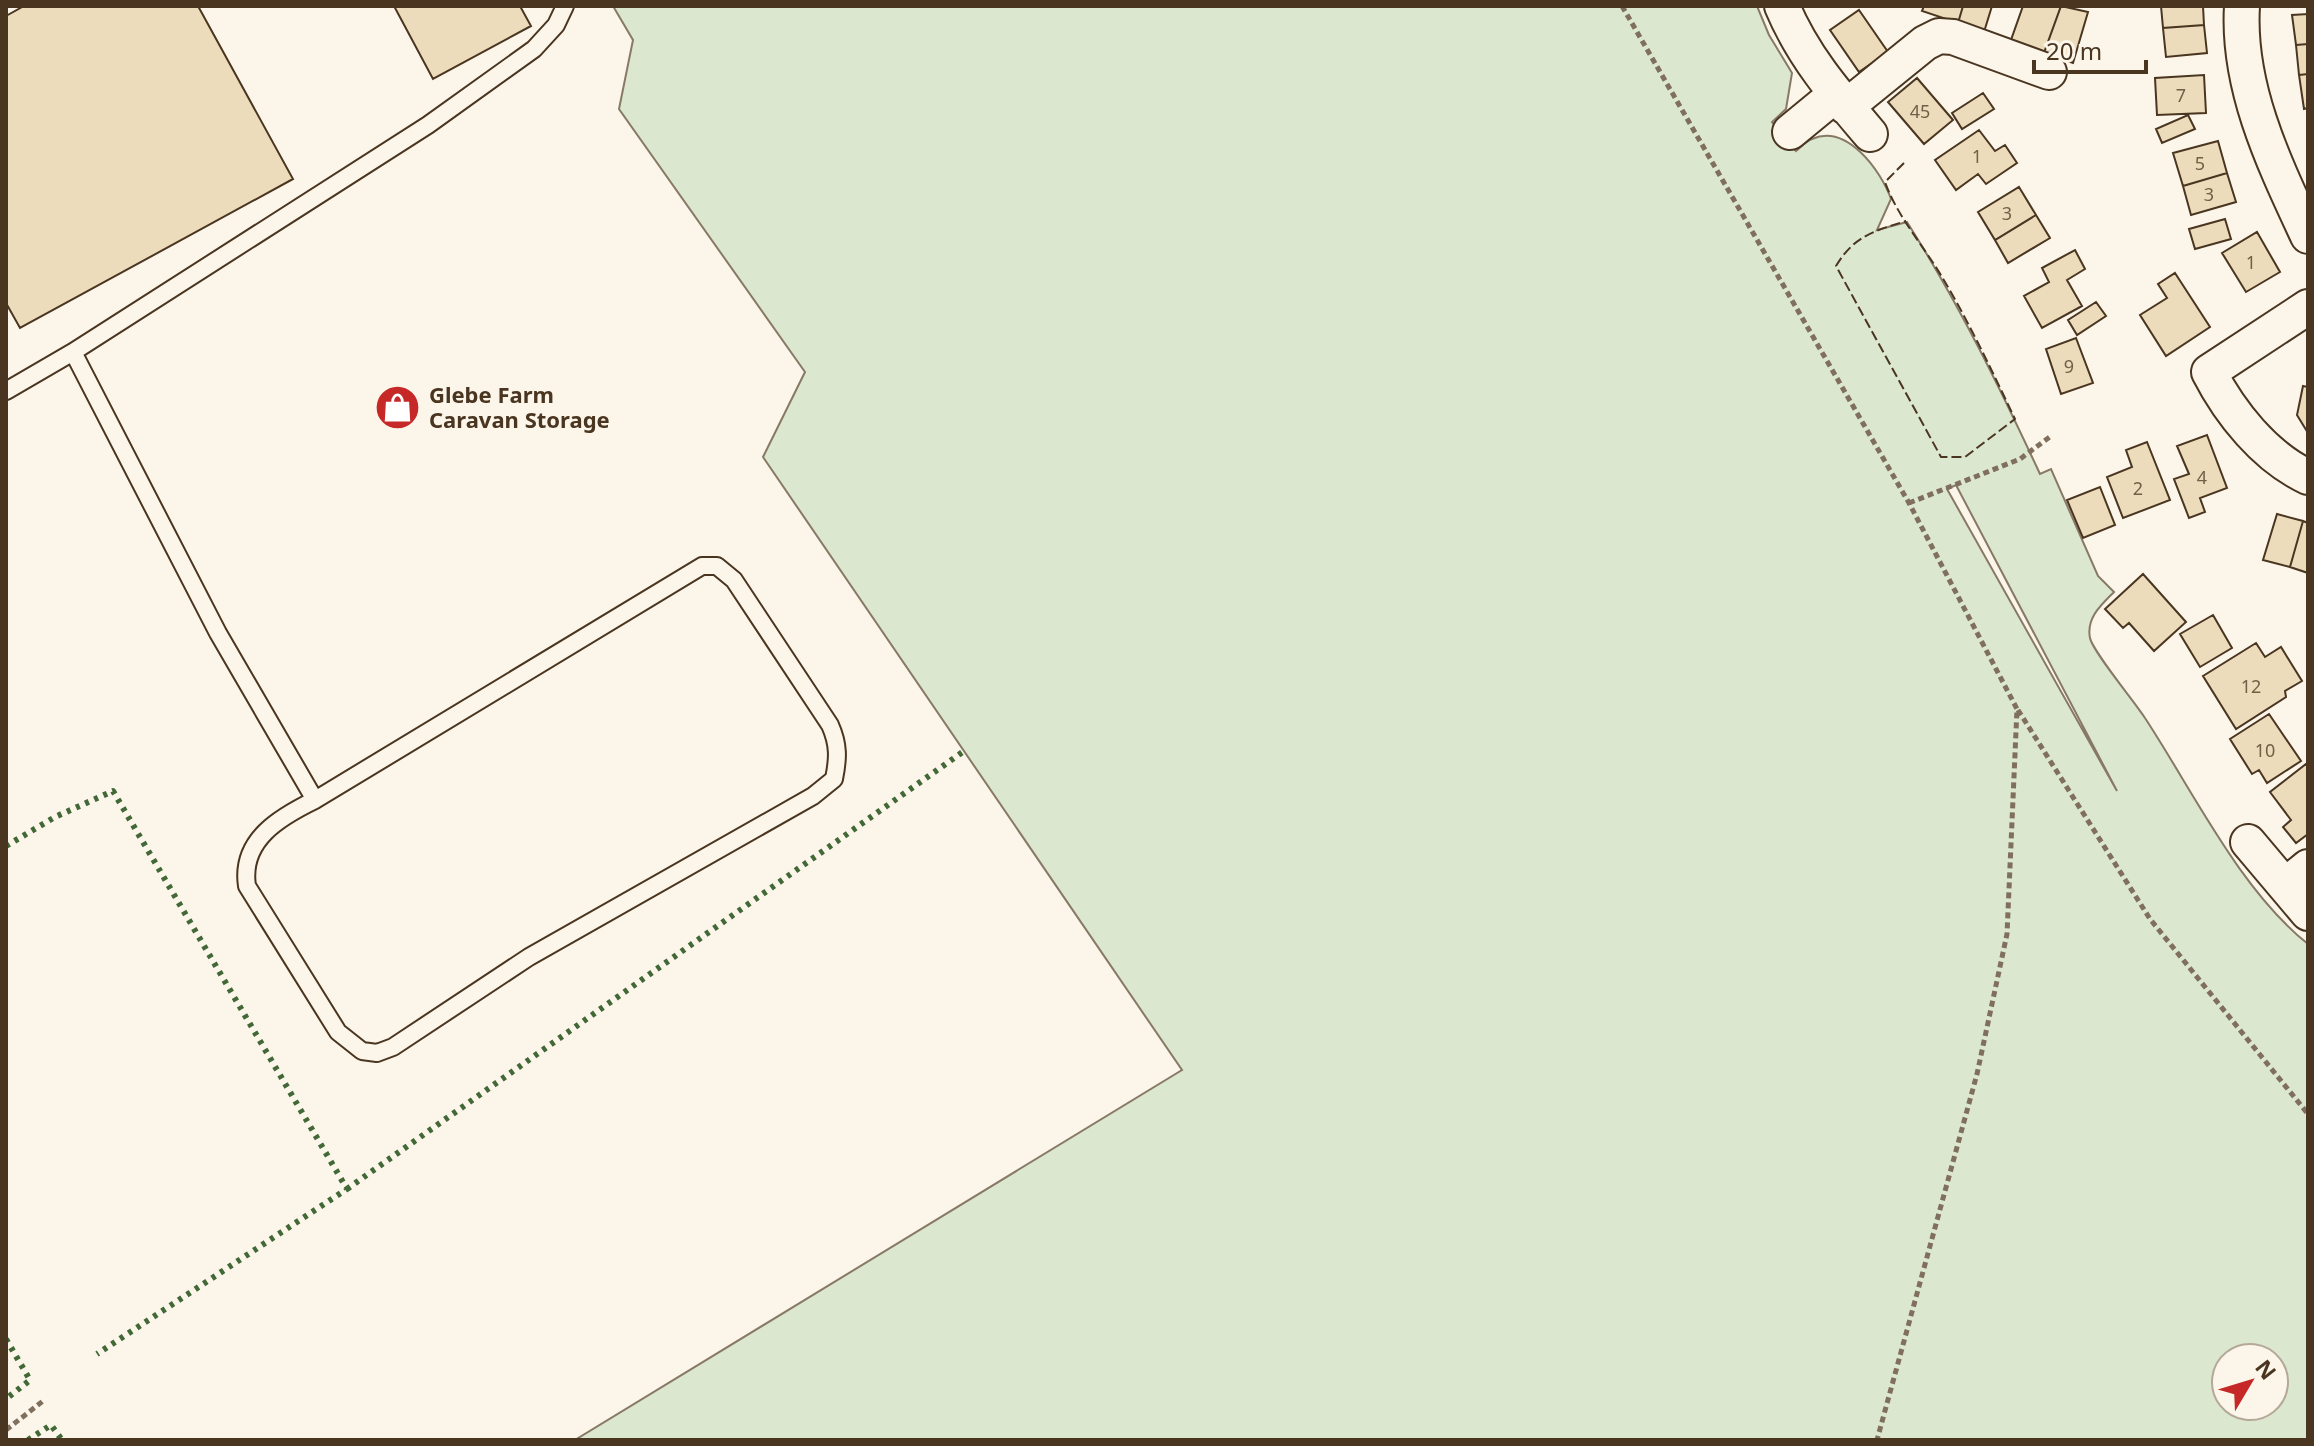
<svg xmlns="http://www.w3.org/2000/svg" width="2314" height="1446" font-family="'Noto Sans',sans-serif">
	<rect width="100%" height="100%" fill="#fbf6e9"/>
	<path fill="#dce7d0" stroke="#887966" stroke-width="2" fill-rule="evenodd" d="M613,6H1757L1769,35L1792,73L1786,109L1772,122L1796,151C1801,147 1806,141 1812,139C1847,123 1881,171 1891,199L1877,230L1907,222C1959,304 1999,386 2040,474L2051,469L2098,576L2114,592C2101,605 2086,618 2090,638C2093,652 2135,702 2145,718C2193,791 2240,890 2308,944V1440H575L1182,1070L763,457L805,372L619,109L633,40ZM1956,485L2117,791L1947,489ZM2226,1358H2274V1406H2226Z"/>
	<path fill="#ecdcbc" stroke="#4a3520" stroke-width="2" d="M24,6H198L293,179L20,328L6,303V16Z
		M394,6H520L531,26L433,79Z
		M1924,6H1963L1958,23L1922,11Z
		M1963,6H1992L1984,32L1958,23Z
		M2023,6H2061L2044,53L2011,40Z
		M2061,6L2088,12L2073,63L2044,53Z
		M2161,6H2203L2204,25L2163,28Z
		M1859,10L1888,52L1859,72L1830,30Z
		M2308,14V44L2296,45L2292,15Z
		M2204,25L2207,53L2166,57L2163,28Z
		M2308,44V74L2299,75L2296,45Z
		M2308,74V108L2304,109L2299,75Z
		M2204,75L2206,113L2157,115L2155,78Z
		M1917,78L1953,120L1924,144L1888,102Z
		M1983,93L1994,109L1962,129L1952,113Z
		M2188,115L2195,129L2162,143L2156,129Z
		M1979,130L1995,151L2005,145L2017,163L1986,184L1978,174L1956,190L1935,160Z
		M2218,141L2227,173L2183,186L2173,153Z
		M2227,173L2236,202L2191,215L2183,186Z
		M2019,187L2036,215L1995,240L1978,212Z
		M2036,215L2050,238L2008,263L1995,240Z
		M2225,219L2231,239L2195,249L2189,229Z
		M2257,232L2280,272L2246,292L2222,253Z
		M2075,250L2085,269L2067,280L2082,306L2042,328L2024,296L2049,282L2042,268Z
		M2175,273L2210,327L2166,356L2140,315L2167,298L2158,284Z
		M2096,302L2106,316L2077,335L2068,320Z
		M2076,338L2093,383L2061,394L2046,349Z
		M2303,386L2308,387V433L2297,415Z
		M2207,435L2227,488L2200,498L2205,512L2189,518L2174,479L2189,474L2177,446Z
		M2147,442L2170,500L2123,518L2107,477L2132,467L2126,450Z
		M2100,487L2115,525L2083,538L2067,500Z
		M2277,514L2303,521L2290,567L2263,560Z
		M2303,521L2308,523V573L2290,567Z
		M2143,574L2186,622L2154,651L2129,623L2123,628L2105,609Z
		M2213,615L2232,648L2200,667L2180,634Z
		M2256,643L2265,657L2281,647L2302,681L2285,691L2286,697L2236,729L2203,676Z
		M2269,714L2301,761L2267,783L2259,770L2252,774L2230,739Z
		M2306,764L2308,767V834L2296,843L2283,827L2291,820L2270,792Z"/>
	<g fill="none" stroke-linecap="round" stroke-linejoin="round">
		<defs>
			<path id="service" d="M73,352L218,633L315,800L702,566H717L734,580L830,725C839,745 838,759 834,779L813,796L529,957L393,1047L377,1053L362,1051L338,1032L247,886C240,840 280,817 315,800
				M6,391L73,352L428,125L534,49L556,25L565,6"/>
			<path id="minor" d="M1782,6C1803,56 1835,93 1870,134
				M2242,6C2237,87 2274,163 2308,236
				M1846,107L1925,43L1939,36L1953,37L2049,72
				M1790,132L1835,95
				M2308,307L2209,372C2230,413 2265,457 2308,477
				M2248,842L2308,913
				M2285,886L2308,867"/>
		</defs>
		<use href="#service" stroke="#4a3520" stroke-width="20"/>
		<use href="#minor" stroke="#4a3520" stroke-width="38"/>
		<path stroke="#7f6f5c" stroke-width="5" stroke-dasharray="6 4" stroke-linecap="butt" d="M1622,6L1909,503L2017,709L2007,934L1977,1074L1877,1440
			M1909,503L2020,459L2051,436
			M2018,710L2150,919L2308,1114
			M6,1430L43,1401"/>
		<use href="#service" stroke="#fbf6e9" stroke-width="16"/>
		<use href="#minor" stroke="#fbf6e9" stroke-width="34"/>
		<path stroke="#436837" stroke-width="6" stroke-dasharray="4 6" stroke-linecap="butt" d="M6,846L55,817L113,791L347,1189L97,1354
			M347,1189L964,751
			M6,1339L30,1380L6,1399
			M28,1440L51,1425L62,1440"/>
		<path stroke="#4a3520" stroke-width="2" stroke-dasharray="10 4" stroke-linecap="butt" d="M1904,163L1885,182C1897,216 1923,245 1942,277C1969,322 1992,371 2015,419L1965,457H1941L1836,266C1854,236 1874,231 1906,221"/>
	</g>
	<defs>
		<symbol id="shop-disc" viewBox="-11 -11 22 22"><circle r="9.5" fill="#c62828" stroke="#fbf6e9"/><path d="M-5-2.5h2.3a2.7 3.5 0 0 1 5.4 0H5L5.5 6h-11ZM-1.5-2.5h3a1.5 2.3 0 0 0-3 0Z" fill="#fff"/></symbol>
	</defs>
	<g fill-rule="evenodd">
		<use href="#shop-disc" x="372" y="382" width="51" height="51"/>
	</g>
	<g text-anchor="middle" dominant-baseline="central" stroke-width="6" stroke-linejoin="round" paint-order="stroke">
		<g font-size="18" fill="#725f47">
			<text x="2181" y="95">7</text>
			<text x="1920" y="111">45</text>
			<text x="1977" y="156">1</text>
			<text x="2200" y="163">5</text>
			<text x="2209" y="194">3</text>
			<text x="2007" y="213">3</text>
			<text x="2251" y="262">1</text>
			<text x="2069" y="366">9</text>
			<text x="2202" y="477">4</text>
			<text x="2138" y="488">2</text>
			<text x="2251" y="686">12</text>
			<text x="2265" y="750">10</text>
		</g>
		<g font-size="22" font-weight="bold" fill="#4a3520" stroke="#fbf6e9" text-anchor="start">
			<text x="429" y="394">Glebe Farm<tspan x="429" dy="25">Caravan Storage</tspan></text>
		</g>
	</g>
	<rect width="2314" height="1446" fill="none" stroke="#4a3520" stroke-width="16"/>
	<g transform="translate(2250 1382) rotate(52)"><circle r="38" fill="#fbf6e9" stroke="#b4a999" stroke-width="2"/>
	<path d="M0-6L14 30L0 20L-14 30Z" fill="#c62828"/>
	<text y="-12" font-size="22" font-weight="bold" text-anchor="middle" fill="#4a3520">N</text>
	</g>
	<path d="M2034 60v12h112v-12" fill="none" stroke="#4a3520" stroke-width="4"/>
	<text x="2046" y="60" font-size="24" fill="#4a3520" stroke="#fbf6e9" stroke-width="6" paint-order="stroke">20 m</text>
</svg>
